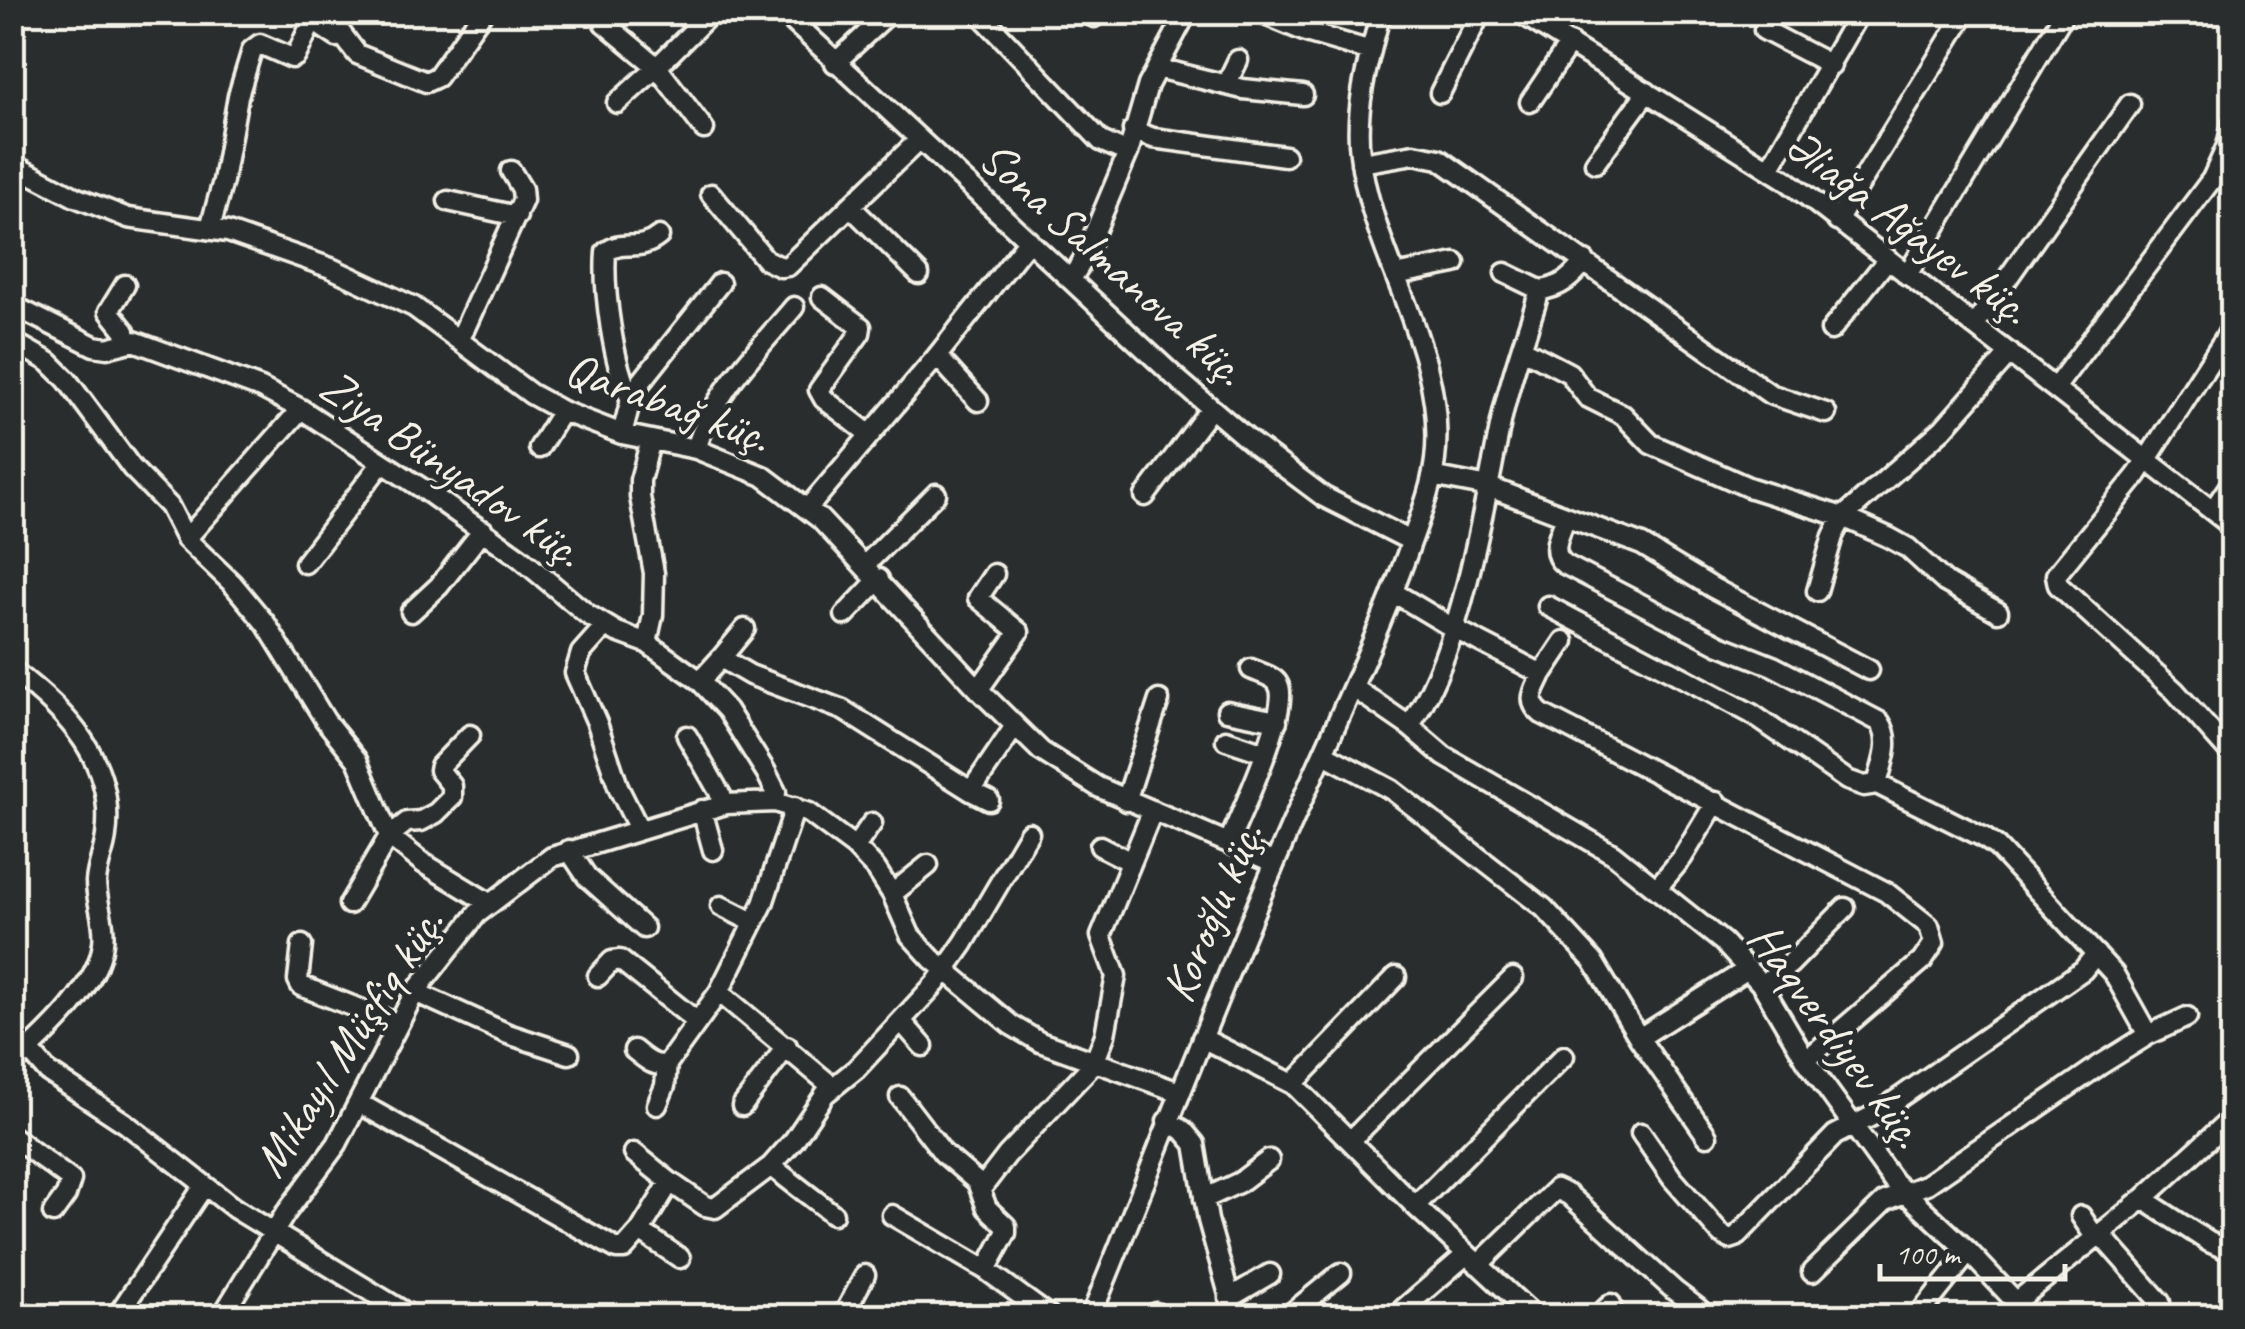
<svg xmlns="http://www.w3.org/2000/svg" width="2245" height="1329" font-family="Caveat,sans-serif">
	<rect width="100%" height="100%" fill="#2a2d2e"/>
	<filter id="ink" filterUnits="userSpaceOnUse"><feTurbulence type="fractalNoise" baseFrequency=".01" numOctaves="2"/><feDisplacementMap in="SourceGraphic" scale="20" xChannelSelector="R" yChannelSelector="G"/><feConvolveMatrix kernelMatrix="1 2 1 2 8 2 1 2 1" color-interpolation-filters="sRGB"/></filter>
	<g filter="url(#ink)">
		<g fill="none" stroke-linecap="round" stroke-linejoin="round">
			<defs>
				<path id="minor" d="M325,12L357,54L426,82L437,77L483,12
					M783,12L1175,377L1252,443L1324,497L1411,541
					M978,12L1101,141L1128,153
					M1086,12L1094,17L1100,12
					M1258,12L1306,32L1371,51
					M1519,12L1786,180L2232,526
					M604,23L657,67L617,103
					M1549,30L1562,12
					M1764,30L1831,65
					M835,63L890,12
					M1157,68L1243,89L1303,95
					M1226,85L1238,60
					M1440,93L1481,12
					M1530,102L1570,43
					M704,129L657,67L712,12
					M1133,130L1153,138L1285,156
					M1361,163L1414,154L1439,159L1770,394L1826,413
					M1595,163L1647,92
					M12,164L75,197L128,218L228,232L331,268L414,307L531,394L562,411L622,434L696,449L763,476L820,519L982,693L1041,751L1098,787L1275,863
					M1769,169L1859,13
					M711,194L766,260L781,267L788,266L919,140
					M448,201L517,216
					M850,206L919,274
					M1837,221L1966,12
					M210,228L223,181L238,96L252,50L260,44L292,58L296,56L311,24L316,23L337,37L342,35
					M1505,273L1540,290
					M1395,275L1455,263
					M1907,275L2065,12
					M1072,278L1083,260L1128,153L1148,85L1187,12
					M125,285L109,311L125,331L126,341
					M822,297L861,327L860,333L819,390L824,399L869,434
					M12,305L94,346L107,348L134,341L261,388L301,409L426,491L519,557L587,614L617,632L647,643L700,681L727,710L766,772L776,792L775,802
					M1974,326L2130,104
					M2232,327L2137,475L2056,575L2058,585L2175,691L2232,755
					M1831,330L1887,260
					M460,339L523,200L522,189L511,171
					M12,341L49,362L67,380L132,468L169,506L186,539L232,583L266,624L325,720L357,760L389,836L423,863L489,903
					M1523,349L1569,373L1587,397L1623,415L1651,444L1748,487L1843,517L1888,537L1908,548L1945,582L1998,612
					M937,356L978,401
					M2055,388L2212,179L2227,146L2232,124
					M631,399C613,366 603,289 606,252C623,239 639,253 659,236
					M622,434L631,399L642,381L720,283
					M539,448L562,411
					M696,449C712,394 758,350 794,307
					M1432,476L1489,487L1642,545L1713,588L1869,670
					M1145,496L1211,408
					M808,508L937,356L1029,240
					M2213,510L2232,482
					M1566,516C1561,532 1548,552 1564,564L1720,645L1773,666L1880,722C1893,741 1882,764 1877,784L1983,837L1997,847L2114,974L2148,1035
					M186,539L301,409
					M305,563L381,464
					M865,565L936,494
					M1817,591L1833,536L1843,517L1943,429L2010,353
					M1393,592L1453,628L1542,674C1535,690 1525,701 1542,714L1886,892L1929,926L1934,943L1922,961L1806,1060
					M1548,606L1752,714L1847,780L1864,786L1877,784
					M411,612L439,586L483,530
					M845,615L879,579
					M605,626L581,653L575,673L597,723L619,789L639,829
					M647,643L653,615L654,573L640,497V480L651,440
					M721,658L745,629
					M12,670C67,711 116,762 106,836C104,852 97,866 96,882C96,902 106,923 103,943C98,988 44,1036 12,1065
					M1542,674L1564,641
					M700,681L721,658L750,675L843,710L971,791L1015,726
					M1354,688L1409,726L1444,756L1613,854L1723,942L1762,985L1806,1060L1894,1182L1969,1252L2016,1302L2143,1199L2209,1242L2232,1252
					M979,689L1019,632L978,598L994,574
					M1227,711L1277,721
					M1409,726C1461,655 1483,509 1501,422C1510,377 1527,333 1540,290C1561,288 1572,277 1585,261
					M687,736L726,804
					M1226,740L1265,753
					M1324,754L1392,790L1544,908L1593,961L1639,1038L1707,1136
					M971,791L989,800
					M1126,801L1159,700
					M702,810L713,850
					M1229,842C1240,815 1292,706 1278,684C1274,676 1259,673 1251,669
					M1100,846L1131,862
					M855,847L872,823
					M569,850L587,877L644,928
					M1657,888L1682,858L1716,802
					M892,894L928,865
					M349,904L389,836L407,822L421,821L436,813L452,797V786L439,770L440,766L470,735
					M721,906L753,922
					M302,945L298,980L301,986L398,1024
					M598,976L612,961L620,960L696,1021
					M1762,985L1790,964L1845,908
					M415,992L508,1034L569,1054
					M719,992L833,1087
					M901,1021L923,1046
					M1202,1038L1293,1084L1415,1206L1534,1316
					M1639,1038L1748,969
					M634,1050C644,1058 654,1068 667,1064
					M30,1051L48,1072L125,1123L234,1208L411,1316
					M1293,1084L1396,977
					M900,1097L943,1153L977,1182L987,1208L1006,1226V1233L986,1270
					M359,1103L617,1249H624L640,1231L670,1182L705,1206L715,1208L771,1166L794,1140L825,1094L856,1069L936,983L964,943L1029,833
					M657,1105L665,1086L667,1064L719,992L763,904L795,807
					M742,1106L787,1046
					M1167,1121L1183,1130L1195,1144L1208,1220L1235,1316
					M1641,1133L1672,1178L1721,1234L1730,1239L1736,1237L1835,1135L1876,1114L2083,970L2096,954
					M12,1136L71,1180L66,1195L53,1213
					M1350,1141L1513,978
					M634,1153L670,1182
					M771,1166L833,1214
					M981,1189L1007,1155L1094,1063L1105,1035L1116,976L1101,936L1152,812
					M1204,1199L1240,1182L1269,1160
					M2143,1199L2232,1118
					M1415,1206L1564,1056
					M892,1215L986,1270L1049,1316
					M2081,1216L2095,1237
					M640,1231L680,1258
					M2100,1234L2160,1302
					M1478,1265L1556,1189L1569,1195L1675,1291L1708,1316
					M1812,1272L1885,1201L1927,1184L2100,1065L2148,1035L2187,1017
					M1229,1298L1270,1274
					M23,1316L27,1314L38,1316
					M117,1316L204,1186
					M222,1316L285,1214L337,1144L415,992L477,914L552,857L726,804L775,802L809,813L855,847L876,869L892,894L910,935L932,959L1011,1025L1040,1042L1179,1092
					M843,1316L865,1275
					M1091,1316C1160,1146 1226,974 1300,805C1337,721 1376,640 1407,554C1417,524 1431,492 1435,460C1448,352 1372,258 1360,154C1354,107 1369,58 1381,12
					M1155,1316L1156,1313
					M1288,1316L1341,1273
					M1395,1316L1467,1254
					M1598,1316L1611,1304
					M1918,1316L1969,1252"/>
			</defs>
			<use href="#minor" stroke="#f4f1e8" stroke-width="25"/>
			<use href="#minor" stroke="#2a2d2e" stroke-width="18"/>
		</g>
	</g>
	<g text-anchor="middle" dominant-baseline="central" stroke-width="9" stroke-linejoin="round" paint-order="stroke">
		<g font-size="48" fill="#f4f1e8" stroke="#2a2d2e">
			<text transform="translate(1908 226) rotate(37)">Əliağa Ağayev küç.</text>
			<text transform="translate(1113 263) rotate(42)">Sona Salmanova küç.</text>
			<text transform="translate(668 402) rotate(20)">Qarabağ küç.</text>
			<text transform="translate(452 468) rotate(35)">Ziya Bünyadov küç.</text>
			<text transform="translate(1212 912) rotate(-67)">Koroğlu küç.</text>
			<text transform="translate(1837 1035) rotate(54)">Haqverdiyev küç.</text>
			<text transform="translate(348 1042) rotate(-57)">Mikayıl Müşfiq küç.</text>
		</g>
	</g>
	<rect width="2245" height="1329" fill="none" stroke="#2a2d2e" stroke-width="50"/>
	<rect x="25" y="25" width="2195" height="1279" fill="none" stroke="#f4f1e8" stroke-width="4" filter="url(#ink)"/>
	<path d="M1880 1264v15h185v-15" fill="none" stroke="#f4f1e8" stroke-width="5"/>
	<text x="1895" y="1264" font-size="30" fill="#f4f1e8" stroke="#2a2d2e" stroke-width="8" paint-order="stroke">100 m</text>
</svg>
